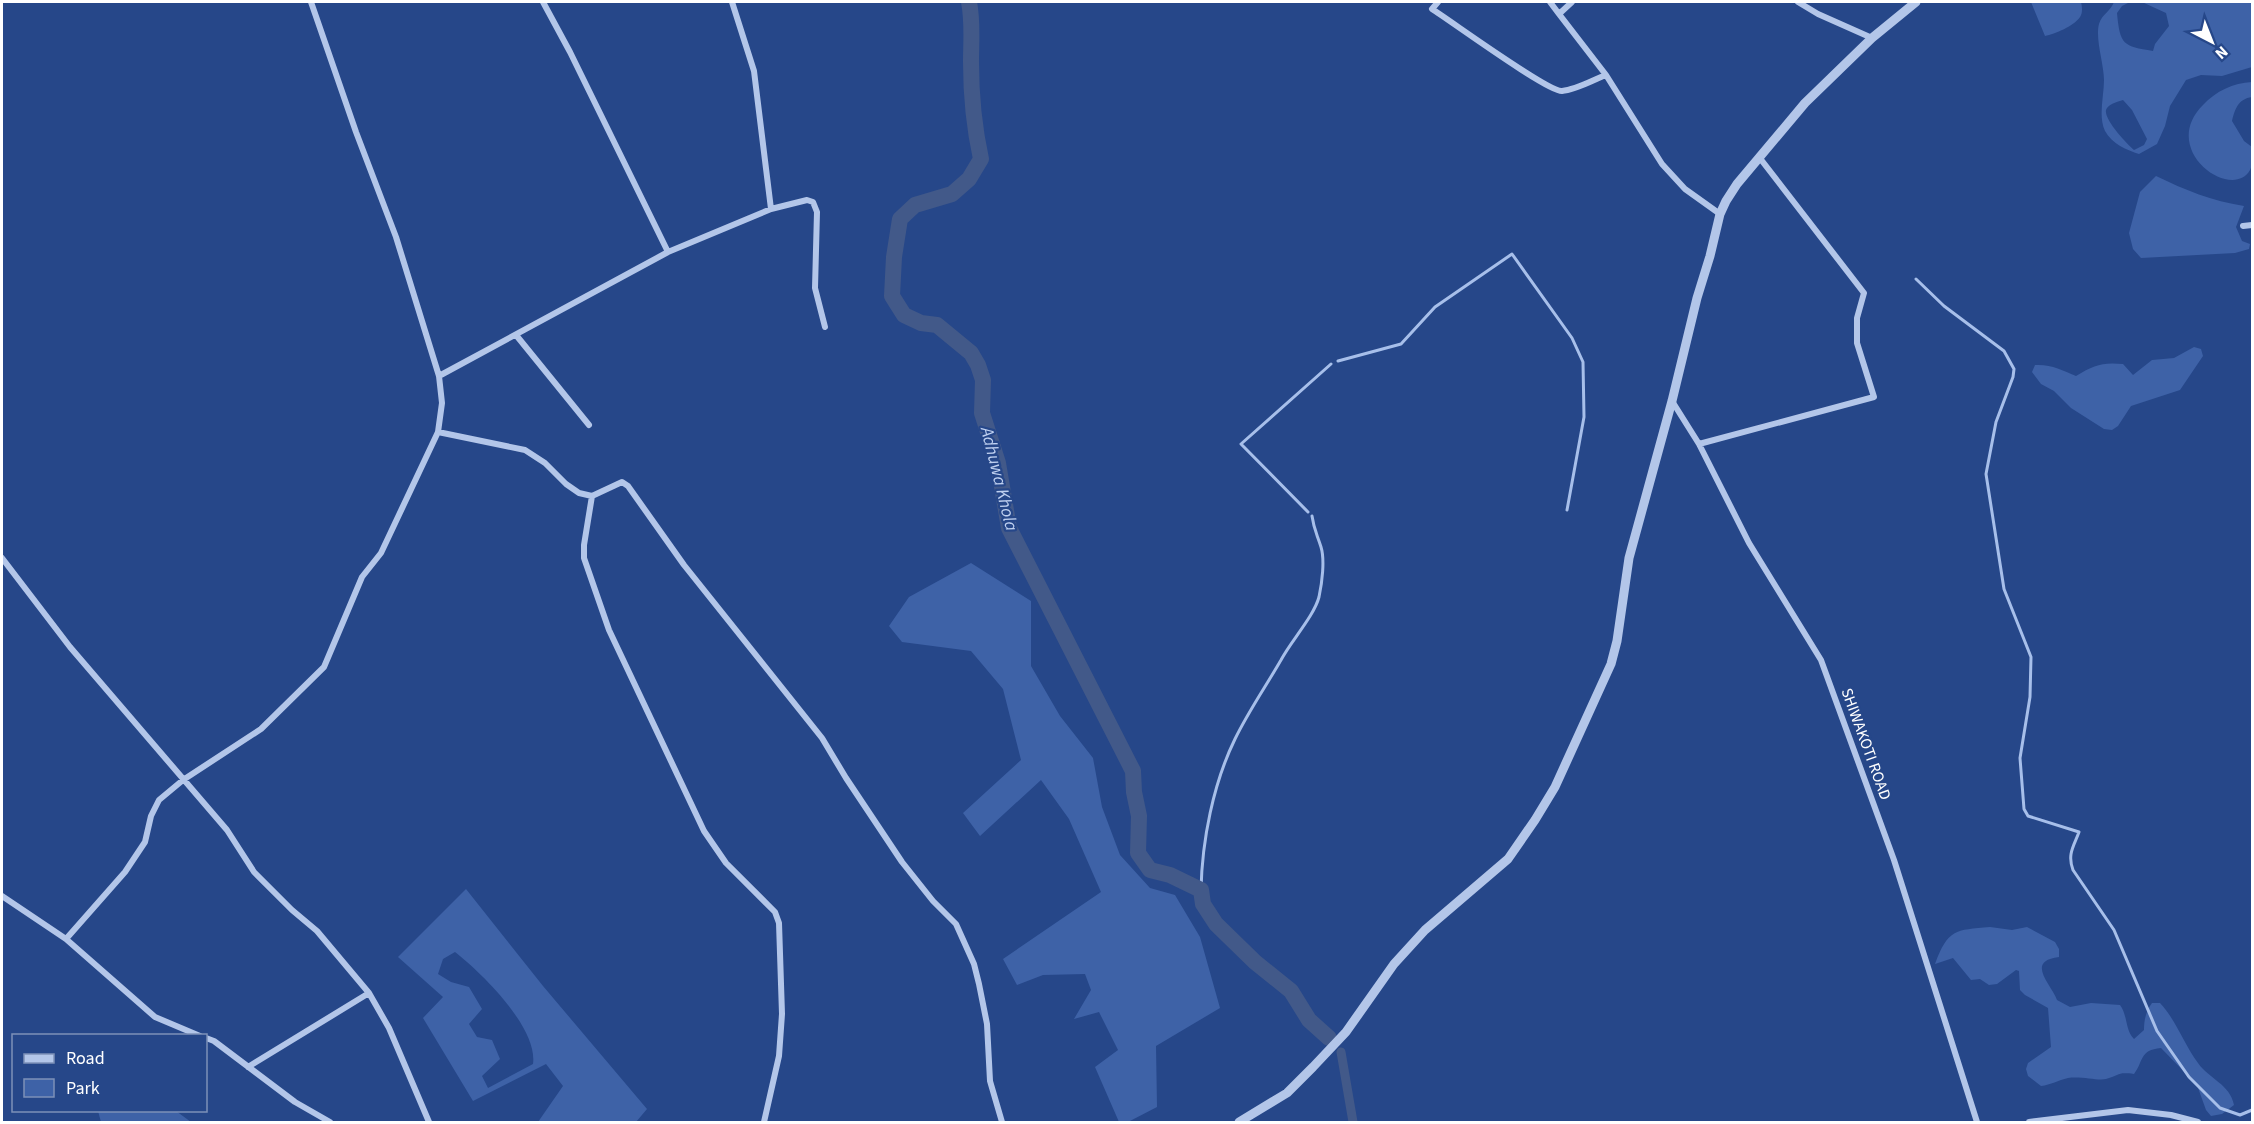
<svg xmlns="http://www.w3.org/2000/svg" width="2254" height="1124" font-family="'Source Sans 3',sans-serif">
	<rect width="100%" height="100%" fill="#264789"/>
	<path fill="#3e62a7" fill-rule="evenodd" d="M2031,2H2081C2082,6 2083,13 2080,17C2074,26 2055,34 2045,36Z
		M2114,2H2130L2122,6L2117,13C2120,45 2123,46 2153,51L2155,44L2169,26L2166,13L2142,2H2252V34L2251,36L2252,67L2222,76L2201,75L2186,80L2170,106L2165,126L2157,144L2139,154C2127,150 2112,144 2105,131C2098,116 2104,96 2104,80C2104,64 2095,39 2099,24C2102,14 2111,11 2114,2ZM2123,100L2132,110L2147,139L2144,145L2134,150C2127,144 2104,120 2106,110C2108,104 2117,102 2123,100Z
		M2252,82V97C2238,99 2235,109 2232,121L2244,141L2252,147C2253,154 2254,163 2250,170C2232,202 2158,150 2203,105C2216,91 2233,83 2252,82Z
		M2156,176C2185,190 2212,201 2244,206L2236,227L2242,241L2250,244L2249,249L2235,253L2141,258L2133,249L2129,233L2140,192Z
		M2194,347L2201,349L2203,356L2180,390L2131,406L2118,426L2112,430L2104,429L2071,408L2054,391L2041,384L2032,372L2035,365C2051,364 2062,370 2076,376C2094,365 2102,362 2123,364L2133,375L2152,360L2174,358Z
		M971,563L1031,601V666L1060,716L1093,758L1102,807L1120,855L1150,888L1175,895L1200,937L1220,1008L1156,1046L1157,1107L1128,1122H1119L1095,1067L1118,1050L1099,1012L1074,1019L1091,990L1085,974L1043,975L1017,985L1003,959L1101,892L1069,819L1041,780L980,836L963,813L1021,760L1003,689L971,651L902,642L889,626L909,597Z
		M466,889L543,986L647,1109L636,1122H538L563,1086L546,1064L473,1101L423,1018L443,997L398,957ZM455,952C482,973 538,1028 533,1064L488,1088L482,1076L500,1059L492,1040L477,1037L469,1024L482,1009L469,987L451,982L438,974L443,959Z
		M1990,927L2012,930L2027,927L2055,942L2059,949V957C2025,961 2051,984 2057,1000L2070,1007L2091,1003L2120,1005C2128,1016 2125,1030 2134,1039L2144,1030C2144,1020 2146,1011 2152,1003H2160C2176,1020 2184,1044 2198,1063C2209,1079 2230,1084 2234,1105L2222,1114L2211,1116L2206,1110L2197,1085L2161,1048C2139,1050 2144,1061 2134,1074C2116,1072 2121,1075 2106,1079C2098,1081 2081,1076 2068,1078C2058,1080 2051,1085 2041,1086L2028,1076L2026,1069L2028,1063L2051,1047L2048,1008L2025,995L2020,990L2019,971L2016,970L1997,984L1989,985L1980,979L1971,980L1953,958L1935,964C1948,929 1955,930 1990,927Z
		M98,1111H176L191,1122H101Z"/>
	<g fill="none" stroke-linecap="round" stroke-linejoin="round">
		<path stroke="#a7bfea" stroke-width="3" d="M1916,279L1944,306L2004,351L2014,369L2013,377L1996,422L1986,474L2004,589L2031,657L2030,697L2020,758L2024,809L2028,816L2079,832C2074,846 2067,854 2073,870L2114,930L2157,1031L2189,1077L2220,1108L2240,1115L2252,1110
			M1338,361L1401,344L1435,307L1512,254L1572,338L1583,362L1584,417L1567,510
			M1308,512L1241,444L1331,364
			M1201,890C1202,841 1213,784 1235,739C1248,712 1266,686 1281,660C1291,641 1314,616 1319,597C1322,583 1325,560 1321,547C1317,534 1314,530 1312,516"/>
		<path stroke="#425989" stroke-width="9" d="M1341,1052L1353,1122"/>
		<path stroke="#425989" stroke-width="16" d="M969,2C973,22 971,41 971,62C971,94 974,127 981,159L969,179L952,194L915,205L900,219L894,257L892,296L904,315L921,323L937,325L971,353L978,365L983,380L982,413L998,463L1009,528L1133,771L1134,792L1139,816L1138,853L1150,870L1170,875L1201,890L1203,904L1216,924L1255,962L1291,991L1309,1020L1329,1038"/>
		<path stroke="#b3c6e9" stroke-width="6" d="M311,2L356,132L396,237L439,376L668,252L771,209L807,200L813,202L817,212L815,288L825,327
			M543,2L570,52L668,252
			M732,2L754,71L771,209
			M1438,2L1432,9C1451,21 1548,92 1562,91C1576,90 1593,80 1606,75
			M1550,2L1559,14
			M1572,2L1559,14L1606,75L1662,164L1685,189L1720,214
			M1798,2L1818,14L1872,38
			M2243,226L2252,225
			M516,335L589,425
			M1672,401L1699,444L1749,543L1821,660L1894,860L1977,1122
			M438,432L525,450L545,463L566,484L579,493L592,496L622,482L628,486L684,565L822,738L846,778L902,862L933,901L956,924L974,964L979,984L987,1024L990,1081L1002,1122
			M1699,444L1874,397L1857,343V318L1864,293L1759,157
			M592,496L584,545V558L609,630L704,831L726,863L775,912L779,923L782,1014L779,1056L764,1122
			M2,558L70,647L227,830L254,872L292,910L317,931L369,993L389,1028L429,1122
			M2,896L66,939L155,1017L200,1036
			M66,939L125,872L145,842L151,816L159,800L183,780L261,729L324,667L362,577L381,553L438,432L442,403L439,376
			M206,1038L214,1041L295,1102L330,1122
			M248,1067L369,993
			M2029,1122L2128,1110L2171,1115L2198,1122"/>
		<path stroke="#b3c6e9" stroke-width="9" d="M1239,1122L1287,1093L1313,1067L1346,1032L1394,964L1425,930L1508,859L1535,820L1555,787L1611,664L1617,641L1629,558L1672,401L1697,298L1710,256L1720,214L1726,201L1737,184L1805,103L1872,38L1916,2"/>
	</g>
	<g text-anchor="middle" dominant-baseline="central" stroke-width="4.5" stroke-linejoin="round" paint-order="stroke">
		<g font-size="16" fill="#fff" stroke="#264789">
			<text transform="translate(1866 744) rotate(70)">SHIWAKOTI ROAD</text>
		</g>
		<g font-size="18" font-style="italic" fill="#bfd0f0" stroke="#264789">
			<text transform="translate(999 479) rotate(76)">Adhuwa Khola</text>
		</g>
	</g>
	<rect width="2254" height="1124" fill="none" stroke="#ffffff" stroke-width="6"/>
	<rect x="12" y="1034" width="195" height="78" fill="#264789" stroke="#7d91b8" stroke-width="1.5"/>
	<rect x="24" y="1054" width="30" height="9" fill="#b3c6e9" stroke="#7d91b8" stroke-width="1.5"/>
	<text x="66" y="1064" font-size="18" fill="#ffffff">Road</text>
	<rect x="24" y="1079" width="30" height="18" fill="#3e62a7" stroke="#7d91b8" stroke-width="1.5"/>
	<text x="66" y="1094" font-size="18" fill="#ffffff">Park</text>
	<g transform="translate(2212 42) rotate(138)" stroke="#264789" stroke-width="4.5" paint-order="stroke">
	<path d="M0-4.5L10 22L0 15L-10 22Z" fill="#ffffff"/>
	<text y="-9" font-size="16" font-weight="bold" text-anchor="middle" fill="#ffffff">N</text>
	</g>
</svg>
